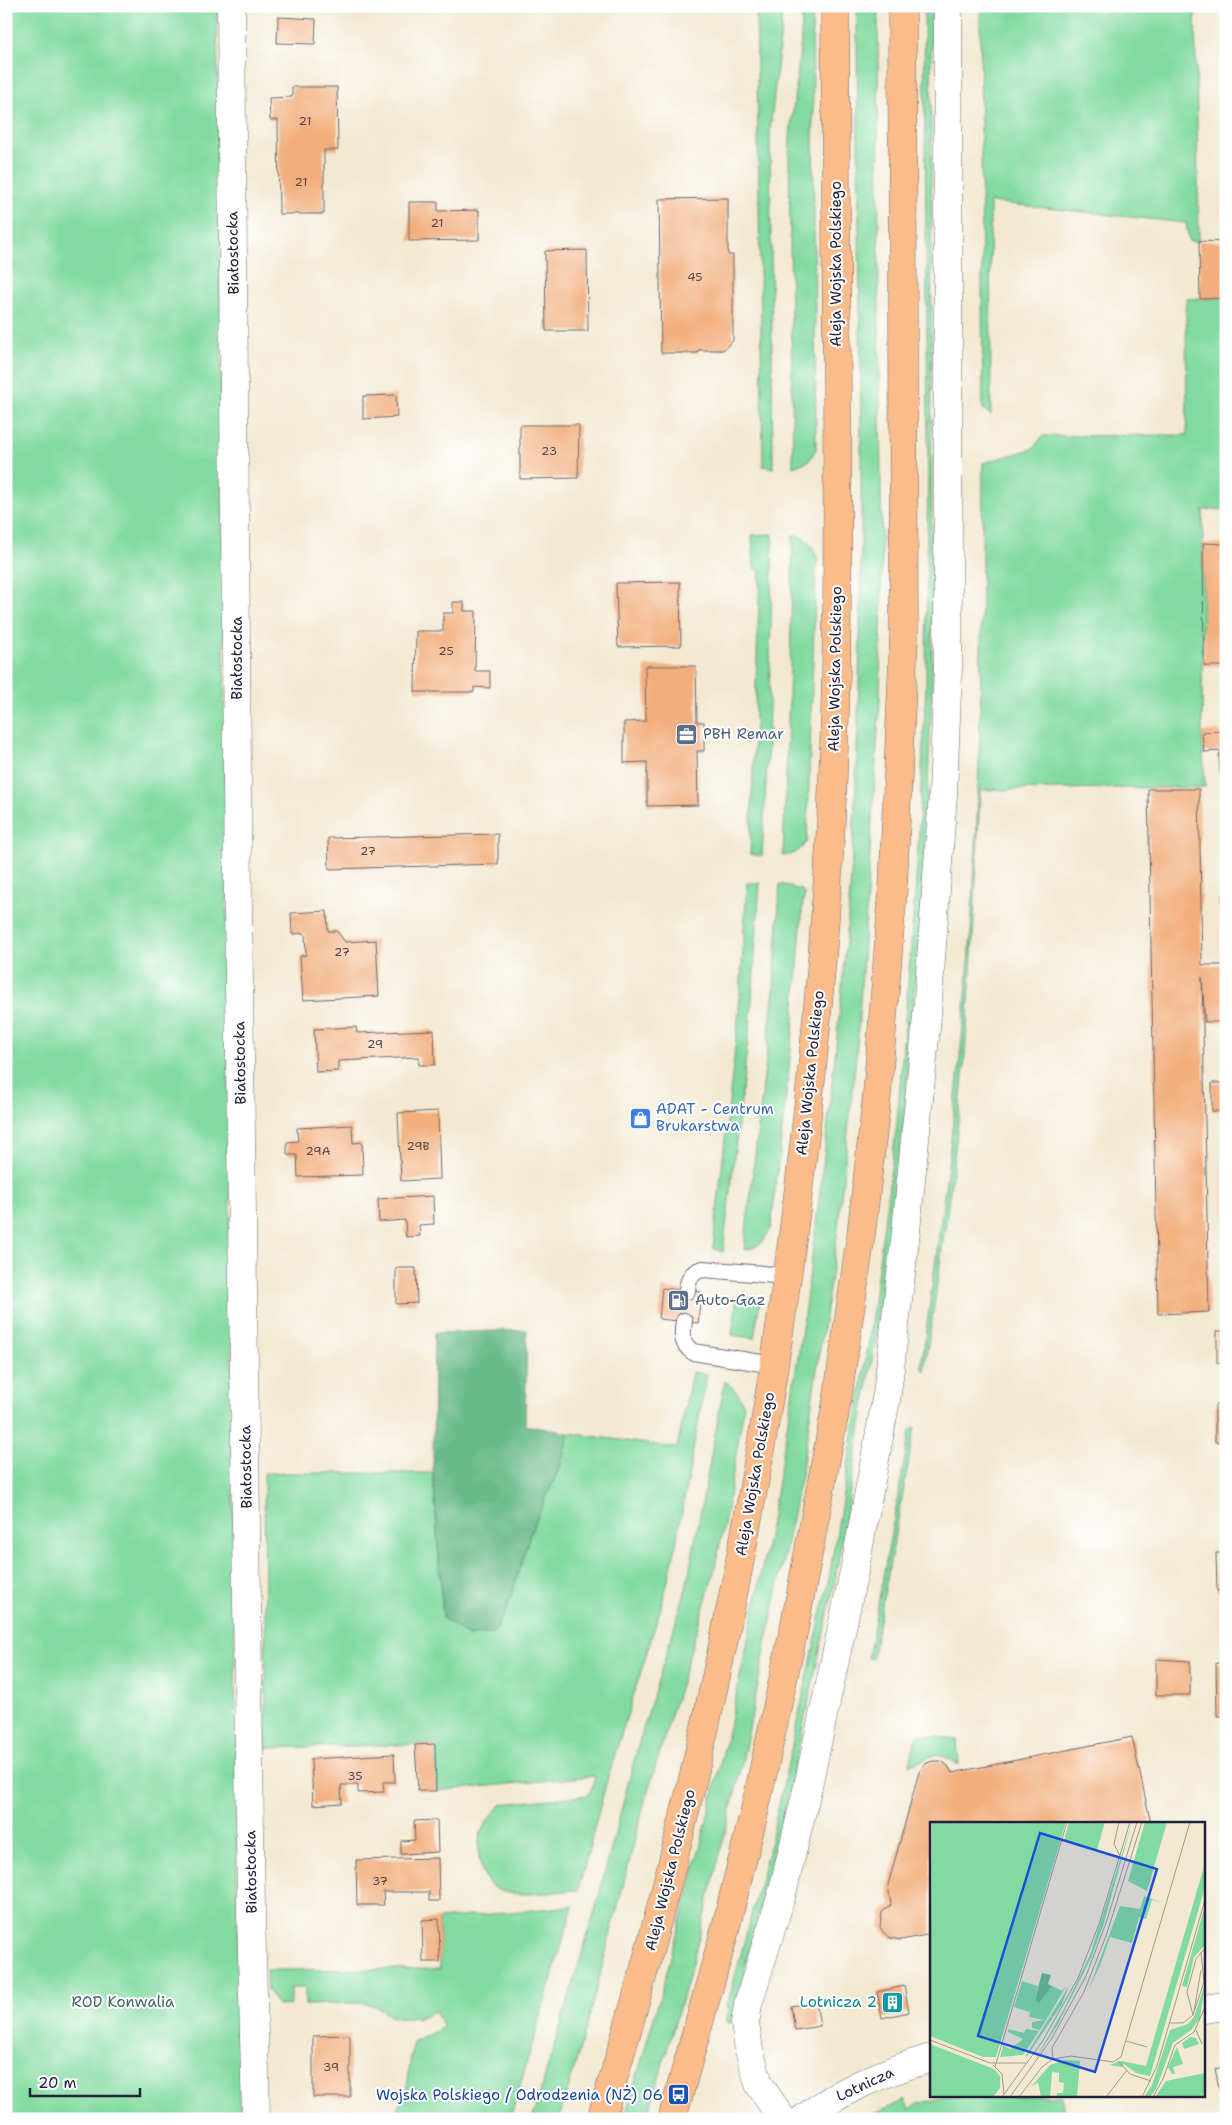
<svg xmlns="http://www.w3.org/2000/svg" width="1232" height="2125" font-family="'Shantell Sans',sans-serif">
	<rect width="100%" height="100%" fill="#fff"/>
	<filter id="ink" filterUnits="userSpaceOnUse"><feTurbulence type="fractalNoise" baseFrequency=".02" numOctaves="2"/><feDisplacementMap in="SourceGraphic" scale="10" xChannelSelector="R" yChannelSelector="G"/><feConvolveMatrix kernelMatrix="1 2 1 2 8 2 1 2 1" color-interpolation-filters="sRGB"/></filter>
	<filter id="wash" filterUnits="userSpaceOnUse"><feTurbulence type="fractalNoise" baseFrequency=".0096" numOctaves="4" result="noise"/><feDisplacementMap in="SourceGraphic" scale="20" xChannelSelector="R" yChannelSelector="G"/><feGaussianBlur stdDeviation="1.12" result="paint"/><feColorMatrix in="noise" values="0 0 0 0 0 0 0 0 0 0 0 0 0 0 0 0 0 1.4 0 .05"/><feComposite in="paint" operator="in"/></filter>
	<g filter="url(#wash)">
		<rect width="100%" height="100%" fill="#f3e9d1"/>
		<path fill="#81da9f" stroke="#527e6d" d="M6,6H217L240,2119H6Z
			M756,6H782L781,31L770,131L773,468L763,466Z
			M802,6H812L816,449L809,461L793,467L789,155C791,105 803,55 802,6Z
			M857,6H878L879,341L882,559L880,701L857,1047L837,1236L802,1469L739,1777L695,1953L647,2119H624C674,1954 718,1788 752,1620C786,1452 811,1281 829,1111C839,1022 848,933 853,843C868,565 858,285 857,6Z
			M924,6H931L932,690L924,871L903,1125L874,1349L834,1586L781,1827L731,2022H727L728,2003L770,1844L828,1584L868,1347L897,1123L917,868L926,689L928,439Z
			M980,6H1195L1199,241H1189L1186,223L990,202L991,415L983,409Z
			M1226,298V509L1203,510L1202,732L1205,787L980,790C976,882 972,974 964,1066C954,1168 940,1269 924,1371L921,1367C941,1223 961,1078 971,932C982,777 981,620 983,463L1032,449L1043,436L1187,435L1186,299Z
			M773,534L768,745L762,856L750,854L760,572L754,568L752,535Z
			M793,535C808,537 813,547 818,560L816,566L807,841C800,851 795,854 783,856L790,669Z
			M747,883H760L751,1014L723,1252L713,1248L739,1012Z
			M780,884L801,890L805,895L803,900L793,1031L771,1227C765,1241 759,1248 744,1250L774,990Z
			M737,1297L758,1298L760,1301L754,1338L732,1335Z
			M692,1372L707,1374L674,1555L662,1604L607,1780L578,1890C553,1891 525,1898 501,1891C480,1885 476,1854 480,1835C483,1824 494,1813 502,1804L589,1795L595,1776L436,1791L434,1744L266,1748L264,1473H433L443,1618L507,1608L532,1529L560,1467L569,1433L677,1448Z
			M725,1381C734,1388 740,1395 744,1406L725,1521L713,1576L645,1801L587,2025L559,2119H532L596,1907L637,1749L686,1589Z
			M915,1427L872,1659L868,1658L910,1431Z
			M920,1735L957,1739L959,1765C935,1748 934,1757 910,1765L915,1740Z
			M573,1906L510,2119H387C414,2096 406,2073 413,2043L443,2027L435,2011L416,2019L414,2016C387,2024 390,2009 368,2004C352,2001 323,2005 305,2005V1988H291V2005L278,2006L267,1990L266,1970L440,1969L439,1919Z
			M949,2096H1061L1065,2119H864L905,2100L909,2109L918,2104Z"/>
		<path fill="#68ba86" stroke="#456e60" d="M527,1330L525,1425L569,1433L560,1467L532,1529L507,1608L494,1633L468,1636L443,1618L433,1473L434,1333Z"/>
		<g id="blocks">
			<path fill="#f2af7d" d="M278,17L316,19L315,44L277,43Z
				M292,87H337L338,150H324V214H279L278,120H270L269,98L292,97Z
				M728,198V255H733V341L723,350H698V353H661L659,199Z
				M409,202H438V211L479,210V240L409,241Z
				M1199,241L1226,242V298L1200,299Z
				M587,250L588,331H546L545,251Z
				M396,395L397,417L363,419V396Z
				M520,425H579L578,478L520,479Z
				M1203,543L1226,544V666H1204Z
				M680,582L681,646L618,647L616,583Z
				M453,602H464V611H476L475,671H490V688L474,687V692H415L416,631H443V613H453Z
				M645,666H696L697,722H704V751H697L698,805L647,806V762L624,763V722L646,721Z
				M1221,731L1222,751L1204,752L1202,732Z
				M1219,754H1226V774H1220Z
				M1148,789H1199L1202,965H1226V1022H1205L1202,977L1209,1312L1158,1314Z
				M498,834V864L329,869L328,838Z
				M1222,895H1226V920H1222Z
				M327,911L328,931H337L345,942L376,940L379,996L303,1000L300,956L306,955L305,933L292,934L291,913Z
				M356,1027L357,1033L434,1030L435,1065H419V1057L338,1061V1071L316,1072L314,1029Z
				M1212,1083H1226V1111H1212Z
				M438,1111L440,1179L401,1181L398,1113Z
				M352,1125L353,1143L362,1142L363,1175L298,1177L297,1155H287V1142L298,1141L297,1128Z
				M433,1196L434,1224L419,1225L420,1236L406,1237L405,1220L379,1222L378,1199Z
				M396,1268H416L417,1303L396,1304Z
				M662,1288L701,1292L698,1323L659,1319Z
				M1217,1331H1226V1363H1217Z
				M1215,1405H1226V1442H1215Z
				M1216,1553H1226V1591H1217Z
				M1156,1659L1190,1661V1695H1156Z
				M1216,1663H1226V1716H1217Z
				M1132,1737L1151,1824H931V1934L901,1940L890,1938L884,1933L880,1927L882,1912L891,1905L888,1885L919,1772L925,1764L932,1761H941L948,1766L952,1773Z
				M435,1744L436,1791H418L415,1745Z
				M394,1754L395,1782H383L384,1792L358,1793V1785H341L342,1803L313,1805L311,1759Z
				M437,1820L438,1852L401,1854V1841L415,1840L414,1821Z
				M438,1858L439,1901H429V1892H383L384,1905H357L356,1860Z
				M439,1919L440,1962H423L422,1920Z
				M904,1986L909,2012L882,2018L877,1992Z
				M816,2002L820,2026L795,2030L791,2006Z
				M350,2035V2097H313V2036Z
				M1226,2066V2114H1225L1215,2069Z"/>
		</g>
	</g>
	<g filter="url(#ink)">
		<use href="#blocks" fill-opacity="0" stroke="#6b6870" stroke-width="1"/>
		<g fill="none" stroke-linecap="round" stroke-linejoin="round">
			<defs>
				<path id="service" d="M687,1291C688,1279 691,1272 703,1269L787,1276
					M684,1321C682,1335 681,1344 693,1352L774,1365"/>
				<path id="minor" d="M231,6L238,906L251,1912L256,2119
					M1203,2009L1226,2006
					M782,2119L759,2084L749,2050L745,2024L748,2004L782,1894L808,1786L856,1562L887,1394L906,1231L926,1028L943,794L948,667V6
					M803,2119C842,2089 884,2072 931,2058"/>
				<path id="primary" d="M601,2119C724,1715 801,1297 828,875C838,715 838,554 837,393C836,264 836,135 835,6
					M672,2119L724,1934L755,1809L794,1629L837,1401L861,1235L877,1095L893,889L904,636L902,6"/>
			</defs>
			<use href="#service" stroke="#6b6870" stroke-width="18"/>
			<use href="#minor" stroke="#6b6870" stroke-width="29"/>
			<use href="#primary" stroke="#6b6870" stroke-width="29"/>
			<use href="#service" stroke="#fff" stroke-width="16"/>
			<use href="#minor" stroke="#fff" stroke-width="28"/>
			<use href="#primary" stroke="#f9bc8a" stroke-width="28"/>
		</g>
	</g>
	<defs>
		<symbol id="office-square" viewBox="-11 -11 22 22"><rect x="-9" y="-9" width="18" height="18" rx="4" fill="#5c6f8a" stroke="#fff"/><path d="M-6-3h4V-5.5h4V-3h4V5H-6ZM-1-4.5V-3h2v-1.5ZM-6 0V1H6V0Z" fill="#fff"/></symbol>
		<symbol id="shop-square" viewBox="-11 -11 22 22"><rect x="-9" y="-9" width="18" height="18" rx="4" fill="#3f7fe0" stroke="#fff"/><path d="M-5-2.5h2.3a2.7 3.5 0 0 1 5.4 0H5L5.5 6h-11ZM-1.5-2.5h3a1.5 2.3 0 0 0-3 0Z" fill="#fff"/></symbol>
		<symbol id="fuel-square" viewBox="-11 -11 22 22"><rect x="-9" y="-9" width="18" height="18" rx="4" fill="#5c6f8a" stroke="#fff"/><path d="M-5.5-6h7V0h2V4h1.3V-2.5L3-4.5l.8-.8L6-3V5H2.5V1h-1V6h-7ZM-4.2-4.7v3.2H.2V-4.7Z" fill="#fff"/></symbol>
		<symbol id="building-square" viewBox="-11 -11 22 22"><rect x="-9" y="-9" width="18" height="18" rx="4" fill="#0f9aa8" stroke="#fff"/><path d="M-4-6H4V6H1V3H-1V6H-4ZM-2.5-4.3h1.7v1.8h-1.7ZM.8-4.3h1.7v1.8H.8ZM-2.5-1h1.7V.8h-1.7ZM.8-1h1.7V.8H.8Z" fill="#fff"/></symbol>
		<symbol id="bus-square" viewBox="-11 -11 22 22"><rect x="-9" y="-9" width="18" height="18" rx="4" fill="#1a4fb4" stroke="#fff"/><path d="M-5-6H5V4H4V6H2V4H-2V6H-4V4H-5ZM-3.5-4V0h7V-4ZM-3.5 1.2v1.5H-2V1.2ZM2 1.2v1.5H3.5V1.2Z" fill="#fff"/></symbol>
	</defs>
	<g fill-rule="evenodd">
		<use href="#office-square" x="674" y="722" width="25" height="25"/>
		<use href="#shop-square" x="628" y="1106" width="25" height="25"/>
		<use href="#fuel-square" x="666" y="1288" width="25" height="25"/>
		<use href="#building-square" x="880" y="1990" width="25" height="25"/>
		<use href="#bus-square" x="666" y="2082" width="25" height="25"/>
	</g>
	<g text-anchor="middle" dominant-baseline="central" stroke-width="4" stroke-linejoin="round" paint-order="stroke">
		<g font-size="12" fill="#56454c">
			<text x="305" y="121">21</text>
			<text x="301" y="182">21</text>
			<text x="437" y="223">21</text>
			<text x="695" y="277">45</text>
			<text x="549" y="451">23</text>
			<text x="446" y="651">25</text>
			<text x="368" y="851">27</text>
			<text x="342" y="952">27</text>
			<text x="375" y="1044">29</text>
			<text x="418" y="1146">29B</text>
			<text x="318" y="1151">29A</text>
			<text x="355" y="1776">35</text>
			<text x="380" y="1881">37</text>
			<text x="331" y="2067">39</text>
		</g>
		<g font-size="15" fill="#22223b" stroke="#fff">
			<text transform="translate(233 253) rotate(-91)">Białostocka</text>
			<text transform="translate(836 264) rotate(-90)">Aleja Wojska Polskiego</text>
			<text transform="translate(237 658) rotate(-90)">Białostocka</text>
			<text transform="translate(835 669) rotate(-89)">Aleja Wojska Polskiego</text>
			<text transform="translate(240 1063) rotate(-91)">Białostocka</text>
			<text transform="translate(810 1073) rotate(-84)">Aleja Wojska Polskiego</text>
			<text transform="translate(246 1467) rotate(-91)">Białostocka</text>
			<text transform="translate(755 1474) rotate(-80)">Aleja Wojska Polskiego</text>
			<text transform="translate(670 1870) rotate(-76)">Aleja Wojska Polskiego</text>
			<text transform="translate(251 1872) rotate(-91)">Białostocka</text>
			<text transform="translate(865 2084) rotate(-25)">Lotnicza</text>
		</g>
		<g font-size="15" fill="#4e5e75" stroke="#fff" text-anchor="start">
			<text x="703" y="734">PBH Remar</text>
			<text x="695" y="1300">Auto-Gaz</text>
		</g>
		<g font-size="15" fill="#366cbe" stroke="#fff" text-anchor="start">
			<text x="656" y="1109">ADAT - Centrum<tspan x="656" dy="17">Brukarstwa</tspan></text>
		</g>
		<g font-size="15" fill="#43625e" stroke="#fff">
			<text x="123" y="2002">ROD Konwalia</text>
		</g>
		<g font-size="15" fill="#0d838f" stroke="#fff" text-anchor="end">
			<text x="877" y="2002">Lotnicza 2</text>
		</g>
		<g font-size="15" fill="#164399" stroke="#fff" text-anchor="end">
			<text x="663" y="2095">Wojska Polskiego / Odrodzenia (NŻ) 06</text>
		</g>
	</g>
	<g transform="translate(930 1822)">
		<rect width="275" height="275" fill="#f3e9d1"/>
		<path d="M2,0H136L66,235H53L0,214ZM139,0H175L167,28L134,19ZM202,0L173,104L161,136L128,202L103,241L134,187L160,133ZM215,0H237L217,69L198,59L192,80ZM275,41V65L220,254L206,251L194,242L192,245L179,243L191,239L216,244ZM214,74L233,81L222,78L216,97L209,95L202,121L180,115L171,141L158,169L190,84L210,87ZM275,84V123L264,135L257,165L252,164ZM92,159L108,164L105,178L122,164L132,169L137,163L110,208L102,206V200L114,198L99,195L100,190L84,185ZM275,162L270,196L261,208L243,221L226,267L220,275H214L222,263L240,208L258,202L264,195ZM139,164L132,182L96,236V233ZM78,207L94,211L96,207L109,209L93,233L70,235L73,223L80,227L93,217L78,210ZM260,215L266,216L269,222L254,227L252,221ZM0,222L64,247L70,254V266L63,275H0ZM247,225L253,242L243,245L245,252H242L238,245ZM135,238L150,239L147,275H127V271H133L134,261L129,260V251L122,250L120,275H111L108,260L101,265L120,243ZM275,251V275H225L236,259Z" fill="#81da9f"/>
		<path d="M112,151L121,153L118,162L122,164L109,181L105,178Z" fill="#68ba86"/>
		<path fill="none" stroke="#9f9995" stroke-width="1" d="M189,0L184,22L190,34M264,189L271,148M263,193L257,170L266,137L275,126M240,201H253L263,193L274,160L271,130M266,208L272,222M0,218L60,241H96M196,219L217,225M123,237L122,226L154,170L176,114L212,0M188,239L200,252L221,259M63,243L72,252L74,272M65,245L137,0M72,275L112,220L148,156L169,102L200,0M80,275L122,216L156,154L177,98L207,0M89,275L112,245L123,237L141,234L183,240L191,235L260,0M176,275L197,248M212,275L227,244L275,78M223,275L233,257L245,223L264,210L275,185"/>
		<path fill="#1d4ed8" fill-opacity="0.15" stroke="#1d4ed8" stroke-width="2.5" d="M110,11L227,47L165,250L48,214Z"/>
		<rect width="275" height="275" fill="none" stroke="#22223b" stroke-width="2.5"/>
	</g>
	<rect width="1232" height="2125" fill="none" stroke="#fff" stroke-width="25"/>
	<path d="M30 2088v8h110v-8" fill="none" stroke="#22223b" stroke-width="2.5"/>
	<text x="38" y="2088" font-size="15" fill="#22223b" stroke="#ffffff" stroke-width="4" paint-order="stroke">20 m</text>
</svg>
